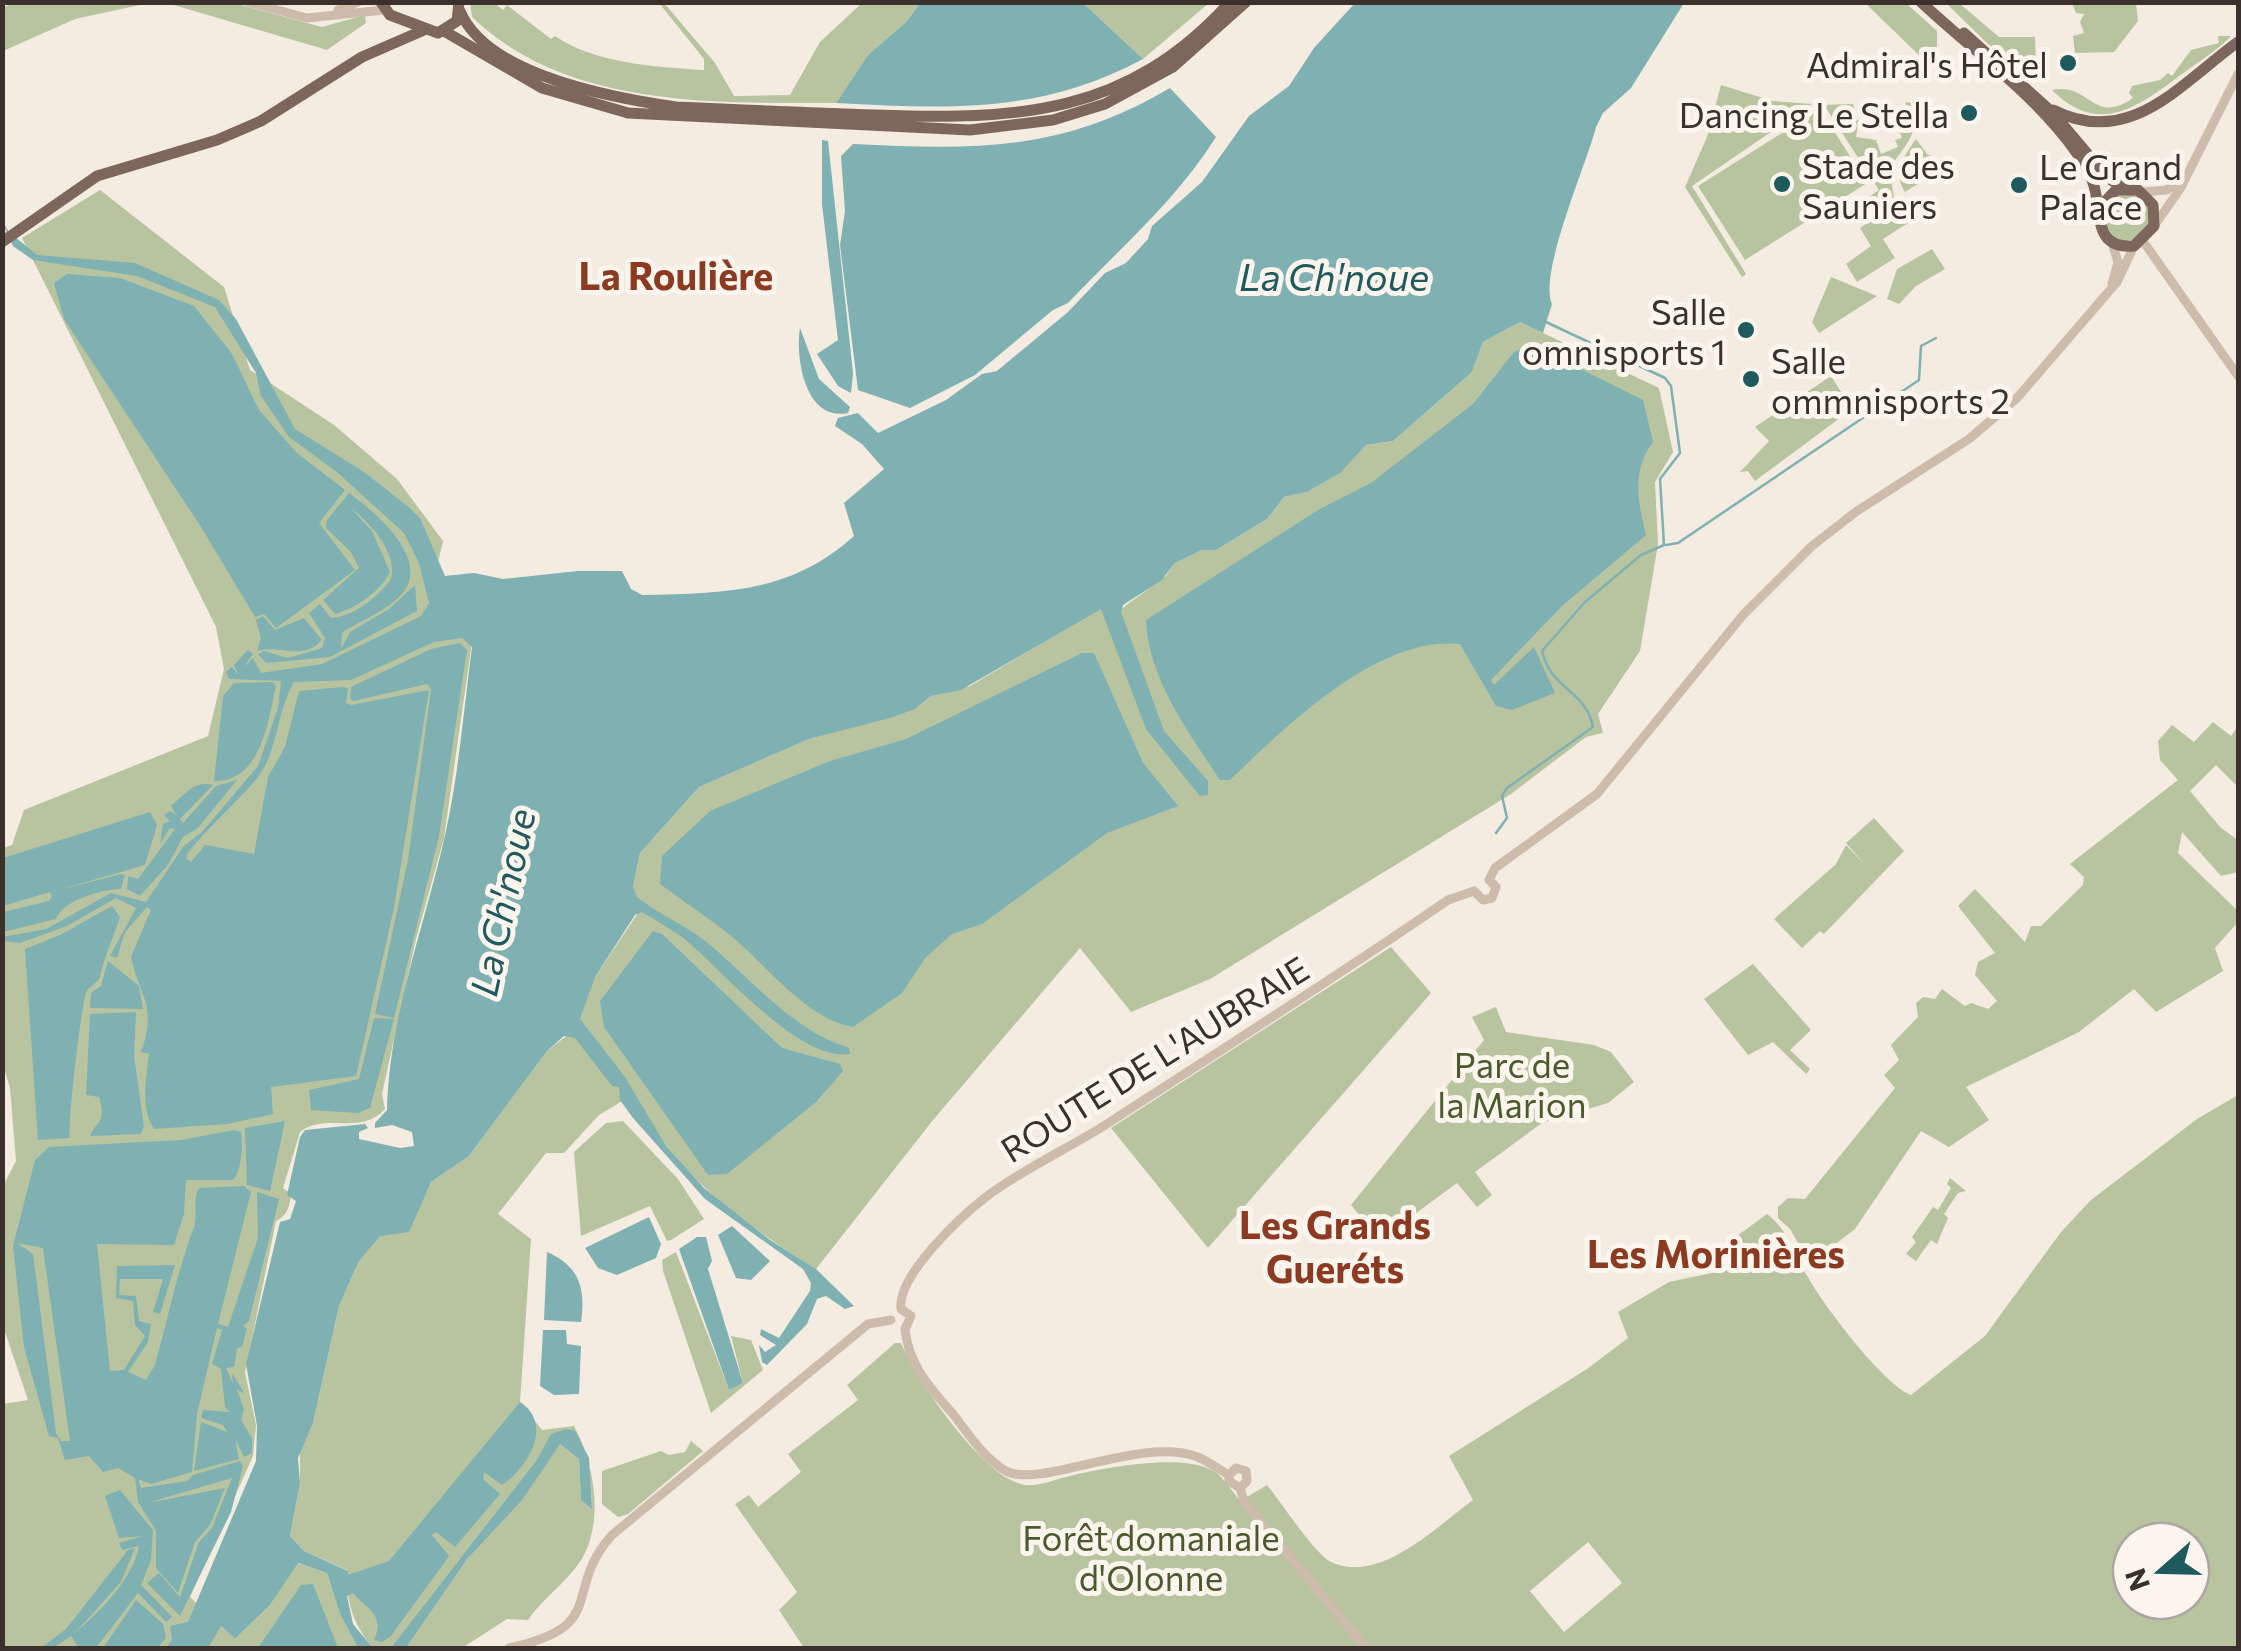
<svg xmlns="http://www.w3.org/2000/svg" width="2241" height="1651" font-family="Commissioner,sans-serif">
	<rect width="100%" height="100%" fill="#f4ebe1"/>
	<path fill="#b8c4a0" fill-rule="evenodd" d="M18,2H149V3L75,19L3,51V7Z
		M167,3H234L322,27L365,15L366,23L327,50Z
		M470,3H494L503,10L507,5L551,39L555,36C594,63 654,67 704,70V59L659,3H664L715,63L734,96H740L790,95L820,42L862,3H920L907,21L868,55L836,103C713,103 566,108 472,17Z
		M1083,3H1209L1143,59Z
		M1865,3H1906L1937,31V50L1921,57Z
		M1946,3H1959L1999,37H2035L2036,73H2042V79L1988,44Z
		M2072,3H2136L2138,21L2114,52L2075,53L2073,36L2084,33L2080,22L2084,14L2076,13Z
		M2218,36H2231C2218,50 2198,62 2182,74C2138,107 2099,137 2052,90C2090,82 2093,126 2133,98L2129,93L2132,86L2160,80L2168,73L2172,76L2191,50L2219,43Z
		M1721,85L1773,101L1812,104L1692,186L1746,274L1742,277L1685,187L1707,137Z
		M1906,102L1911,103C1924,129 1903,148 1889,169L1894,197L1861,219L1854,207L1879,190L1824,105L1853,104L1857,120L1871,119L1870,126L1858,125L1856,137L1876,140L1881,154L1898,147L1895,140L1902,138L1893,115L1904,112Z
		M1820,109L1867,183L1745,260L1698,186Z
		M1916,139L1927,154L1948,165L1905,192C1892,173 1904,156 1916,139Z
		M100,190L224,287L250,370L334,425L397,479L443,541L426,614L472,642L444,838L416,939L382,1094L385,1109C362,1136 325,1112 300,1132L283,1188L291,1194C290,1206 287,1216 276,1221L245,1372L256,1425L253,1456L190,1597L235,1639L270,1605L297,1563L327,1573L340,1614L358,1648H3V1404L28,1400L3,1326L2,1188L16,1161L10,1088L2,1061L3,848L12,845L24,810L208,736L224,669L216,627L22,238Z
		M2102 217a24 24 0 1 1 48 0a24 24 0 1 1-48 0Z
		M1896,204L1908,223L1883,239L1895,258L1857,282L1846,264L1871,246L1860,228Z
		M1932,249L1945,269L1916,286L1899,304L1887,299L1897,269Z
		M1831,277L1877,296L1819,333L1812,322Z
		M1520,322L1659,388L1673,452L1655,482L1658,544L1640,651L1598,714L1603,733L1586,737L1511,794L1210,979L1131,1012L1080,948L933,1120L816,1269C745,1225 670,1171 634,1094L599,1115L564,1153H546L498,1214L531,1239L520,1402L542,1430L574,1426C593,1461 604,1516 584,1555C572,1578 543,1598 528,1620L507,1619L462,1648H406L468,1558L560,1444L579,1459L581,1500L592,1508L589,1458L551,1435L536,1461L401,1638L391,1648H373C353,1623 346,1603 347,1570L304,1551L290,1536L300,1483V1449L313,1423L339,1306L359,1261L380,1235L416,1210L431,1182L469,1156L547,1051L569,1034L595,977L638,913L633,887L640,853L699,787L809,739L890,717L919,706L931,696L970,686L1099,609H1121L1166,576L1175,563L1202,550H1216L1267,519L1284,497L1307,492L1339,473L1366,445L1393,441L1472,372L1483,342Z
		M1831,376L1852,409L1755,481L1748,471L1740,472L1769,441L1755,427Z
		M2213,722L2231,736L2238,726V787L2216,765L2190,791L2221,828L2238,840V872L2221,876L2182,832L2178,853L2238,911V922L2215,948L2223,971L2156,1012L2134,989L2079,1032L1966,1087L1989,1120L1949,1147L1921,1131L1855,1229L1813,1261L1808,1260L1790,1229L1778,1218V1207L1788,1198L1805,1199L1895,1088L1884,1075L1899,1060L1891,1045L1918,1017L1916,1003L1923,997L1935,999L1942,989L1965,1006L1971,1003L1988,1009L1997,1001L1975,975L1978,962L1995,953L1958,906L1975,889L2025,942L2031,926H2041L2083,885L2084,877L2070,864L2178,780L2160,760L2158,741L2172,725L2194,742Z
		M1874,818L1904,851L1824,934L1820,931L1802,948L1774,919L1836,864L1846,845L1866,866L1846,843Z
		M1391,947L1431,993L1208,1248L1111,1128Z
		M1753,964L1811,1030L1790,1050L1810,1069L1806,1074L1773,1042L1748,1055L1704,999Z
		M1496,1007L1506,1032L1594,1045L1611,1052L1634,1082L1608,1103L1542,1123L1475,1172L1492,1195L1477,1207L1457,1183L1393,1230L1375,1233L1351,1205L1484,1040L1472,1017Z
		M2238,1095V1648H804L779,1610L797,1592L735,1504L749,1495L758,1507L801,1472L788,1454L858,1400L847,1385L895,1343H901C917,1381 984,1479 1025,1485C1038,1487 1056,1479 1070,1476C1103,1468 1185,1452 1215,1472C1224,1478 1233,1492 1240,1501L1267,1485C1281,1502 1314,1553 1331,1562C1379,1585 1436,1527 1473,1500L1449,1456L1587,1369L1628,1338L1618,1312L1669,1282L1745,1266L1737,1236L1767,1214C1789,1231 1795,1256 1809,1279C1825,1307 1883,1384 1911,1395L1985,1336L2061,1232L2091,1200L2197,1119ZM2131,1541H2191V1601H2131ZM1588,1542L1622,1583L1564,1632L1530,1591Z
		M623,1121L678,1179L704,1219L671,1240L667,1241L650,1206L581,1236L574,1152L606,1123Z
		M1950,1178L1966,1191L1958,1193L1944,1214L1948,1218L1937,1244L1931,1240L1916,1261L1906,1254L1916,1242L1912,1237L1933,1207L1938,1210L1951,1188L1947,1184Z
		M676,1252L729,1390L743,1383L731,1336L751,1340L763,1370L711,1413L663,1271L662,1260Z
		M691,1441L703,1451L628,1514L618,1517L602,1504V1471L661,1451L669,1455L685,1452Z"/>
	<path fill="#7fb0b2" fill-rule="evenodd" d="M920,3H1083L1143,59C1040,114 949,109 836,103L868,55L907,21Z
		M1355,3H1684L1631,88L1603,113L1596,127C1587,163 1538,274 1552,304L1543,333L1520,322L1483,342L1472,372L1393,441L1366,445L1340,473L1307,492L1284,497L1267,519L1216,550H1202L1175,563L1162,580L1123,605L1121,612L1164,731L1208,781V795L1200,796L1146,729L1101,609L961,690L931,696L915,709L890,718L809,739L699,787L640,853L633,887L637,897C658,914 683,924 704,940C750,977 791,1030 849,1048L850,1054C798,1062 721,968 682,937C669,928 655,920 642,912L635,915L595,977L580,1019L625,1077L666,1146L704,1188L770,1240L816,1269L854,1306L845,1309L826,1296L817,1299L807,1324L767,1365L762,1362L759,1345L765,1352L776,1345L760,1335L761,1329L779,1338L810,1291L811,1283L803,1269L705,1199L633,1118L620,1100L619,1087L612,1086L575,1038L564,1036L547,1051L469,1156L431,1182L409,1232L380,1236L359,1261L339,1306L313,1423L298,1458L300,1483L290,1536L304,1551L348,1571V1575L389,1561L520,1402C554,1424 528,1468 502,1485L484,1472L483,1479L500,1494L455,1547L436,1532L432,1535L449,1556L391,1636L382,1642L374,1640C386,1614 365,1608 353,1593L347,1596L353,1624L373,1648H358L340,1614L327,1573L298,1563L270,1605L235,1639L221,1626L208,1648H166L172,1640L170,1626L188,1622L256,1461L257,1426L246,1364L280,1222L290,1219L296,1201L287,1195L300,1137L305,1130L365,1124L368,1128L359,1132V1139L400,1148L414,1146L412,1132L392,1125L375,1128V1123L387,1110C389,1015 426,923 446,831C459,771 464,708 472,647L462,638L434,642L351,680L294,682C277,710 278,751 258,777C244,796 190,844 186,858L191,862L205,845L254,854L268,777L285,747L299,691L342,687L348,688L346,703L351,705L429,690L394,908L356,1076L271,1087L273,1114L227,1124L154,1129C140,1107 146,1080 149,1054L141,1052C158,1005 139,996 131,957L151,910L147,907L125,932L117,958L110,956L136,908L116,898L67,926L20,943L3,941V937L46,929L111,893L146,902L183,847L202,832L258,766L278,708L281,681L229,679L226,672L232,667L238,675L234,665L248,650L253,654L244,667L253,658L261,673L322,664L421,616L429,603L419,563L404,533L338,473L289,437L261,396L256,373L215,307L137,276L33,260L13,246L2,221L9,232L37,255L135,263L219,300L236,319L295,429L364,472L411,509L421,520L445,576L474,573L503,579L578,571H622L631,589L642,595C722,593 790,594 854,536L844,503L884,469L862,444L835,426L838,418L858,413L878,433L946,400L982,374L997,371L1068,312L1105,273L1126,263L1148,239L1152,226L1202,182L1249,116L1289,86L1314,48Z
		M1170,88L1216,137C1175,202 1120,248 1068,303L1053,310L975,375L910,408L858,390L840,245L845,211L841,156L853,144C975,150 1062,152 1170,88Z
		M822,140L828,141L853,373L851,393L838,386L817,354L838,340L822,204Z
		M67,274L120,278L194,306L232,354L259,410L297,453L345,490L319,523L355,570L276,628L264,614L255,617L203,530L64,319L54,283Z
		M800,328L819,379L850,407L848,413C805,422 795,357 800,328Z
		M1532,345L1643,400L1653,442C1631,472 1638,501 1646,535L1562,606L1491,680L1494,685L1534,647L1555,693L1512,710L1496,706L1460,644C1378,635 1285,727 1230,780H1220C1189,733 1148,678 1146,620L1318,510L1371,483L1473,404L1514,352Z
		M349,493C374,511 432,559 402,594C387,611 361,620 342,633L341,649L350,632L389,609L415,585L417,611L330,657L266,663L258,654L264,651L288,658L322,648L325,638L309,613L320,604L331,618C353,617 378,597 391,579C398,552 369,522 350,507L372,531L390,572C380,592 356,608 335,614L323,600L359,568L351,552L326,528L327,520Z
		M263,616L275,630L304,618L322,640C302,662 279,644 257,651L261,638L256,620Z
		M460,643L467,650L439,836L394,1018L375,1014L408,860L431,689L427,684L354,701L350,699L351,687L431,649Z
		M1082,653H1094L1143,763L1178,806L1107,833L982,924L952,934L926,957L902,993L853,1027C805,1019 766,964 730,935C707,917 683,901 660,884L662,856L710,811L830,761L906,739Z
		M273,682L276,686C268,722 261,782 214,781L223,696L234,683Z
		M237,780L198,828L183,837L168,865L140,896L127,889L128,876L138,879L175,829L170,828L160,844L163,824L170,821L164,815L170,811L177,816L171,806C183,796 196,779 213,785L180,819L183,823L216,786Z
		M150,812L157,825L145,865L55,891L121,874L125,875L121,889C102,889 62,901 56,919L3,932V912L49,901L52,896L50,892L3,906V858Z
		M112,906L120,917C113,938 105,955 100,976C98,984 89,985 86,993C81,1007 67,1127 70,1138L38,1140L25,949L60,935Z
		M653,931L662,934L782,1048L840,1064L843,1071L816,1102L727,1174L708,1175L604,1027L600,1001Z
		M108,961L139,986L143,1009L90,1008L91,993L101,986Z
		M136,1012L134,1056L144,1126L141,1134L91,1136C92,1123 108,1126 99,1097L86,1095L90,1014Z
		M374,1018L394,1019L370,1108L358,1113L311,1110L309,1090L359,1079Z
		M285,1121L270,1191L247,1185L245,1128Z
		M235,1130L241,1132C243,1145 242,1170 233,1180H186L184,1214L174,1245L97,1244L110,1371L124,1370L145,1336L135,1325L133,1301L116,1298L117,1266L175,1265L160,1314L153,1312L163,1279H120L119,1295L136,1296L139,1321L151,1324L148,1342L128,1372L146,1380L155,1365C168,1318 177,1272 194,1227C198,1214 192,1201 199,1188L244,1186L251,1192L218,1324L228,1327L258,1238L257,1192L279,1199L249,1321L243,1326L247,1329L242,1346L237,1349L234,1367L226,1368L233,1384L232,1373L244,1393L237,1390L244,1409L241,1420L252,1438V1453L244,1457L235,1439L239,1459L194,1471L201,1422L227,1432L223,1425L201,1418L203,1410L230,1412L225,1407L221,1369L212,1364L222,1330L217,1328L197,1414L192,1472L151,1484L138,1479L141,1488L187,1481L193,1475L240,1461L243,1466L231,1512L180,1616L147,1583L159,1573L180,1597L199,1542L212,1528L232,1478L147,1503L225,1488L210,1525L195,1542L178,1593L156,1568V1531L138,1502L135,1478L118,1468L103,1472L89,1456L65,1460L58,1438L49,1436L24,1347L13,1246L35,1160L49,1147L181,1140ZM17,1243L43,1248L70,1441H61L56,1433L33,1254Z
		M649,1217L661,1244L656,1258L617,1275L598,1268L585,1248Z
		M732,1226L770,1261L751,1280L736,1278L718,1235Z
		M697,1237H706L712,1261L708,1269L743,1383L729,1390L679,1249Z
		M547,1252C579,1266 586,1288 581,1322L544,1320Z
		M543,1330H566L567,1344L581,1346L579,1394L554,1395L540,1386Z
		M566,1429L575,1431L589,1458L592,1509L581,1500L579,1459L560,1444L522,1500L468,1558L406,1648H391L536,1461L551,1434Z
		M120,1490L153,1530L151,1560L141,1585L172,1617L166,1622L138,1593L96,1648H79L71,1636L53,1648H41L66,1629L128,1550L135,1548L121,1582L75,1633C100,1611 132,1581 139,1546L122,1550L119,1543L143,1536L119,1538L105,1496Z
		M313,1584L338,1648H258L301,1585Z
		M136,1600L163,1624L166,1638L157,1648H103Z"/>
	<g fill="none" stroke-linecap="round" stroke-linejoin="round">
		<path stroke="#7fb0b2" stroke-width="2.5" d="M1666,545L1678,543L1919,380L1921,346L1936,338
			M1496,833L1507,818L1502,796L1507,788L1593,727C1586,690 1551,690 1542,651L1585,602L1641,555L1664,545L1660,479L1680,453L1671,386L1665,378L1546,322"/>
		<path stroke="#cdbbac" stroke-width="9" d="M248,2L307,18L384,10
			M338,10L358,2
			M2143,192L2167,190L2182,179
			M2154,226L2180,189L2238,74
			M2143,241L2238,376
			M2112,284L2118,262L2112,243
			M1489,880L1495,868L1597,794L1743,615L1812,546L1857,511L1969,439L2017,398L2117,282L2134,246
			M1474,891L1483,900L1492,898L1496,887L1489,880
			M901,1309C897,1276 960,1217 986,1197C1024,1168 1070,1148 1110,1122C1223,1049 1336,977 1448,900L1474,891
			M901,1309L911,1316L905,1329
			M905,1329C908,1364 930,1388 953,1414C968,1433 984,1459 1006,1471C1040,1489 1138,1437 1195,1456C1207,1460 1218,1469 1229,1475V1481L1240,1488
			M1229,1475L1236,1468L1246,1471L1247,1481L1240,1488
			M1240,1488L1244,1502L1366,1648
			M509,1648C611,1626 561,1592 612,1535L868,1324L891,1320"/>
		<path stroke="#7d675c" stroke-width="11" d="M381,2L390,15L438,33L457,21L459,2
			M1921,2C1972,50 2036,95 2076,152C2084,163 2091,174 2094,186C2102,214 2093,249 2134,246L2154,226L2153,205L2138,190H2116L2098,209
			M460,11C487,76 614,98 676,107C742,110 808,113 875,115C1017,120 1127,116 1230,2
			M444,31L542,88L628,113L970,130L1053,120L1105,104L1173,67L1246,2
			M1964,33L2053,113L2108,178L2123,188
			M2053,110C2130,149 2180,84 2238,42
			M2,242L97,176L217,140L261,121L362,57L424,30"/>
	</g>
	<g fill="#1f5a5e" stroke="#fbf5ee" stroke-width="4">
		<circle cx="2068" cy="63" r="10"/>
		<circle cx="1969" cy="113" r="10"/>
		<circle cx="1782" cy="184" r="10"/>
		<circle cx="2019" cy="185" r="10"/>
		<circle cx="1746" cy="330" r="10"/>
		<circle cx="1751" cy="379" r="10"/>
	</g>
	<g text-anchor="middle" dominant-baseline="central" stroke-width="10" stroke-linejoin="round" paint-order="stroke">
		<g font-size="35" fill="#3b302b" stroke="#fbf5ee" text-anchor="end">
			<text x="2048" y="63">Admiral's Hôtel</text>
			<text x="1949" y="113">Dancing Le Stella</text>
			<text x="1802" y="164" text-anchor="start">Stade des<tspan x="1802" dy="40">Sauniers</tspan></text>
			<text x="2039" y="165" text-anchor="start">Le Grand<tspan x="2039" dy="40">Palace</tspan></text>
			<text x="1726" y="310">Salle<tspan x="1726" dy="40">omnisports 1</tspan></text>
			<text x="1771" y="359" text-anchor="start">Salle<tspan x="1771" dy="40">ommnisports 2</tspan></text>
		</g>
		<g font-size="35" fill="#3b302b" stroke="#fbf5ee">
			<text transform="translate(1154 1058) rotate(-32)">ROUTE DE L'AUBRAIE</text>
		</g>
		<g font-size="35" fill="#4a5a2e" stroke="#fbf5ee">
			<text x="1512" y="1063">Parc de<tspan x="1512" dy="40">la Marion</tspan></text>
			<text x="1151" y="1536">Forêt domaniale<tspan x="1151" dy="40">d'Olonne</tspan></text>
		</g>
		<g font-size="38" font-weight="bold" fill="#8c3b22" stroke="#fbf5ee">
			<text x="676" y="274">La Roulière</text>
			<text x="1335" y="1223">Les Grands<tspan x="1335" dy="44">Gueréts</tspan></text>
			<text x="1716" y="1252">Les Morinières</text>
		</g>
		<g font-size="38" font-style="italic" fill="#1f5a5e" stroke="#fbf5ee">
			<text x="1334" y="275">La Ch'noue</text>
			<text transform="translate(501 902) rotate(-78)">La Ch'noue</text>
		</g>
	</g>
	<rect width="2241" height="1651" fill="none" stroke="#3b302b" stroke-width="10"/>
	<g transform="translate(2161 1571) rotate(250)"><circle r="48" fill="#fbf5ee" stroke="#aea6a0" stroke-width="2.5"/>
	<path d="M0-8L18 38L0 25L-18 38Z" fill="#1f5a5e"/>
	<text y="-15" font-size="28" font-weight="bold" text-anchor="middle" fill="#3b302b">N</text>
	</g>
</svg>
